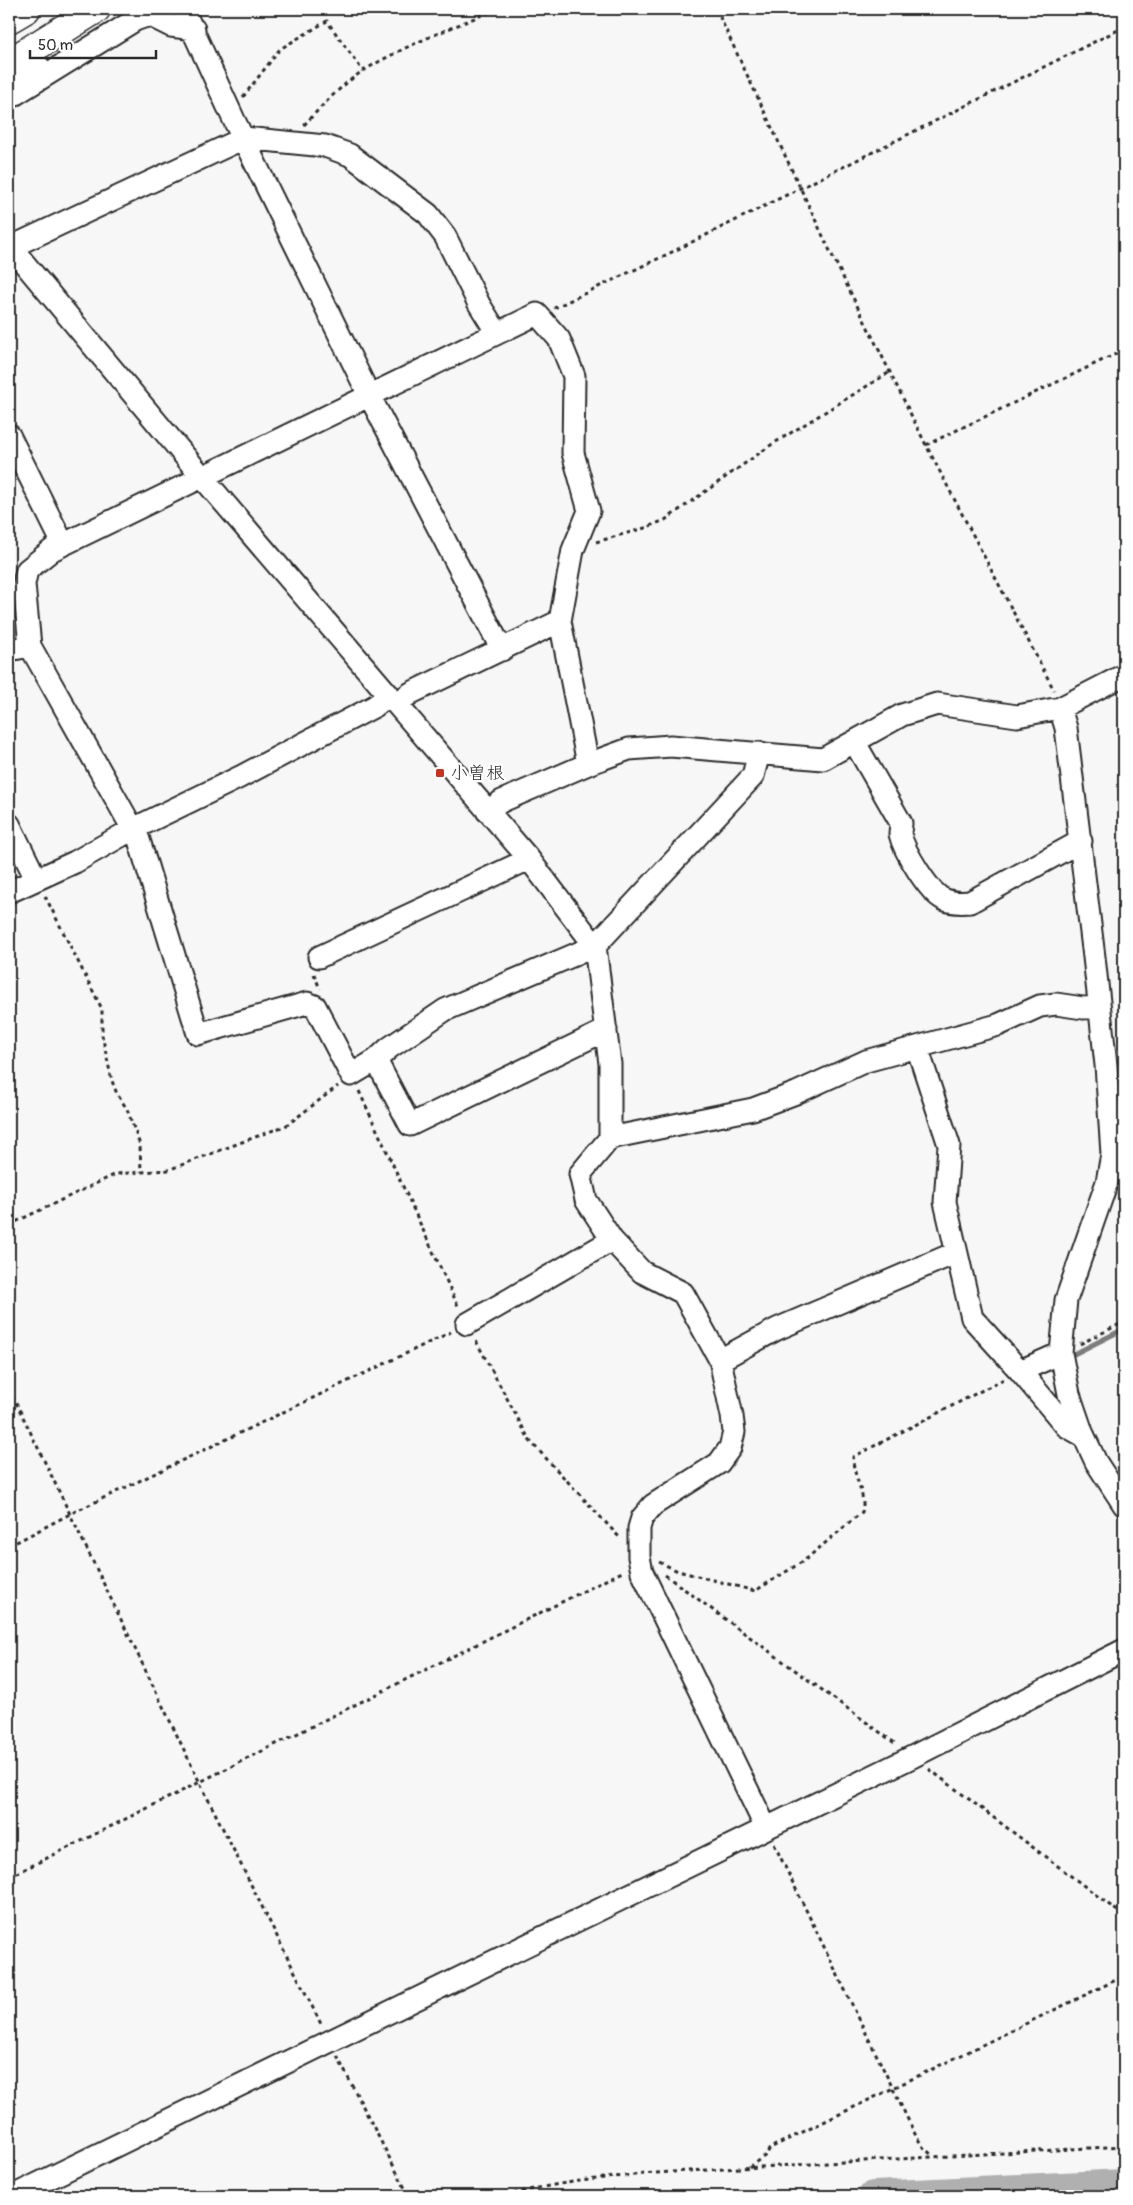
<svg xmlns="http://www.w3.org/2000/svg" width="1133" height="2205" font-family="Pangolin,'Klee One',sans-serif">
	<rect width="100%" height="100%" fill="#f7f7f7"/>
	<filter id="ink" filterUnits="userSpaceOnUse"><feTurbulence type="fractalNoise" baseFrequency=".02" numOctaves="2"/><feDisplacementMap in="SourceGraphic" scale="10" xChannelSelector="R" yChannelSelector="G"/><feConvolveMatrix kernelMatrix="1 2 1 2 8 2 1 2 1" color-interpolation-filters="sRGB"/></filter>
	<g filter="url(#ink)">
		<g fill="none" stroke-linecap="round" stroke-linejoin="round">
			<path stroke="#7b7b7b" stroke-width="5" d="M1072,1355L1124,1329"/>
			<path stroke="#b0b0b0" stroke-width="30" d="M873,2196L1124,2184"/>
			<defs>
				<path id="minor" d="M183,9L234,120L370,397L502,650
					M9,77H15L39,66
					M9,98L135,20L149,15L171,26L194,29
					M9,245L203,478L529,859L595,946L610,1064V1138L580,1174L586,1200L612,1240L642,1272L683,1293L720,1360L732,1416L734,1432L730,1448L719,1463L653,1505L642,1518L639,1528V1557L642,1572L766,1828
					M9,248L244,138L325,146L350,155L428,214L445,236L479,304L497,333
					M9,435L63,544
					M9,650L30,646
					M397,703L411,693L560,621
					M1060,708L1066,728L1094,957L1106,1065L1112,1154L1107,1182L1066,1300L1061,1353L1069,1394L1082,1432L1096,1462L1124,1505
					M855,743L901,823C901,826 900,831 900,834C904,851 928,891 943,899C952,903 960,903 970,902L1081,841
					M588,764L560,621L573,550L589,511L573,453L574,376L559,339L537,314L52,550L27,570L24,584L30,646L139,840L198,1034L307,1003L315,1006L351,1075L376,1060L389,1048L445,1010L595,946L753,776L759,753
					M487,811L502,801L588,764L629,749L671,746L823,759L902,715L937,704L1017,716L1060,708L1124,675
					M9,824L36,879
					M9,892L75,862L133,829L240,777L375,706L389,695
					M319,957L529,859
					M917,1047L949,1145L945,1202L972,1318L1020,1371L1061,1353
					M376,1060L410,1125L606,1030
					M610,1138L753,1109L796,1093L866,1061L998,1025L1040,1006L1056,1004L1083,1008L1099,1007
					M467,1324L612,1240
					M720,1360L777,1329L955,1253
					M1020,1371L1066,1426L1084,1436
					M13,2196L912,1757L1124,1650"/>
				<path id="highway" d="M9,19L26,9
					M9,63L96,9"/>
			</defs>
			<use href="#minor" stroke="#2b2b2b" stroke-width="25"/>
			<use href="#highway" stroke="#2b2b2b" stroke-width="31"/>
			<path stroke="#2b2b2b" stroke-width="3" stroke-dasharray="4 4" stroke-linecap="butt" d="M716,9L830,251L926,445L1054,690
				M243,97L280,49L327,21L363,71
				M304,125C322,106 341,85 363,71C405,45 452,28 496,9
				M554,308L670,253L1124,27
				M926,445L1124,350
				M596,542L645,528L665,520L771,445L890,372
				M45,896L102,1009V1035L112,1081L117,1094L127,1109L140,1145L141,1172
				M314,974L320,989
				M359,1091L459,1308
				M9,1225L116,1174L168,1170L287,1125L338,1086
				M476,1341L530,1441L620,1538
				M1080,1344L1124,1322
				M9,1388L200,1783L322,2026
				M9,1546L70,1514L451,1332
				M659,1562L678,1571L755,1591L805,1560L862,1512C867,1495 852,1475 853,1457L1004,1379
				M665,1575L896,1744
				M929,1769L1124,1916
				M774,1844L915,2134L923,2147L933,2156
				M9,1877L624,1571
				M337,2056L409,2196
				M749,2167L766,2155L770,2148L1124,1976
				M506,2196C553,2182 605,2178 654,2173L1124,2146"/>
			<use href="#minor" stroke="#fff" stroke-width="21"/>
			<use href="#highway" stroke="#fff" stroke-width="28"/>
		</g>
	</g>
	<rect fill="#c8321e" stroke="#fff" stroke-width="2" x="435" y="768" width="10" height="10" rx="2.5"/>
	<g text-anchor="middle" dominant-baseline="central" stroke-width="4.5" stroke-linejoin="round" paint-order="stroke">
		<g font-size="18" fill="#2b2b2b" stroke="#fff" text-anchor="start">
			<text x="450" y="773">小曽根</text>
		</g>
	</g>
	<rect width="1133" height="2205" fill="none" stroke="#fff" stroke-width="30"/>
	<rect x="15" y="15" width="1103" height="2175" fill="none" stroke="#2b2b2b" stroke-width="2" filter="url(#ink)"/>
	<path d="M30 50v8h126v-8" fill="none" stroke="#2b2b2b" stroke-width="2.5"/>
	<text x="38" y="50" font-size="15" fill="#2b2b2b" stroke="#ffffff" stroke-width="4" paint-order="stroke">50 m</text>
</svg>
